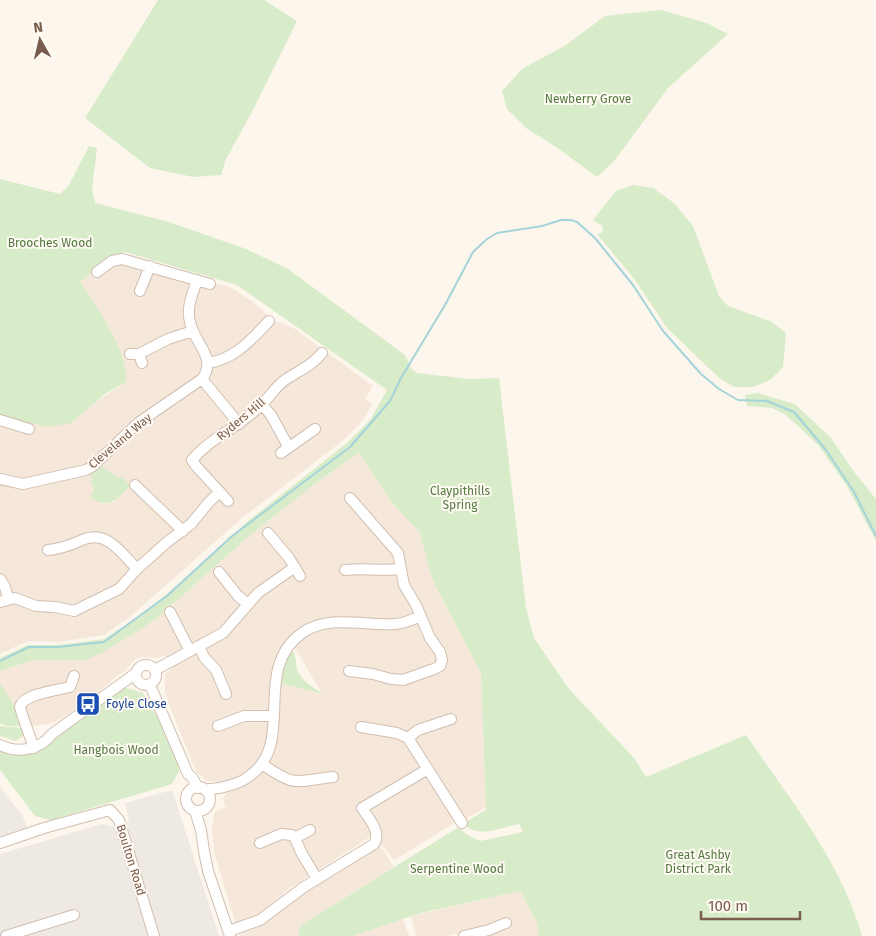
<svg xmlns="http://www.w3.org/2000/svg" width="876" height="936" font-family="'Fira Sans',sans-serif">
	<rect width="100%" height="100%" fill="#fdf6ec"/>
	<path fill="#f5e8da" d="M113,255L139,259L232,288L253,302L272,319L295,329L373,386L365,399L373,404L360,424L345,439L242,518L131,616L104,635L58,642L28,641L0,654V484L16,488H26L90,474L92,479L90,481L94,491L102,504L115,502L119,478L114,473L104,469L102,466L146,424L163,411L201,386L197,379L159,404L156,403L115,437L116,439L86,466L20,480L0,475V416L91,405L126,382L94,301L80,282Z
		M359,453L392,503L419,531L433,581L481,673L486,807L466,819L454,823L396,859H393L381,844L370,837L290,888L259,914L243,921L235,922L214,852L212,826L214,816L215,812L226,807L223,799L226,793L251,782L263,772L270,759L278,731L279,683L322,694L295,648L288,641L282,648L274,663L270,689V726L262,758L244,775L221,782L206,781L196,771L170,707L165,691V674L172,669L165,656L156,658L143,657L135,659L125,671L116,677L93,697L59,720L49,724L31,726L17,710L0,683V671L33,660H85L138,631L156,619L248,537L316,483Z
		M379,846L384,851L394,867L301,925L298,936H240L242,933L256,928L266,922L301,895Z
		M520,891L537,923L539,936H485L510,927L507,919L471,931L447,936H416L411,916Z
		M403,919L409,936H353Z"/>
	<path fill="#efe9e4" d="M0,787L22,815L28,829L0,837Z
		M172,790L219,936H0V854L102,824L114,827L129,822L125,803Z"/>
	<path fill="#d8ecc9" d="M158,0H264L297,21L253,110L226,159L221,175L193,177L150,168L85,118Z
		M660,10L707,23L728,34L668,88L615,160L597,177L556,147L526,128L507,109L502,91L522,69L566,45L605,16Z
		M89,146L97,148L92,189L95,203L169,222L246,249L288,269L405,355L411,368L417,373L469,379L499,378L526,608L534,638L569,689L634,758L646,777L746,735C789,798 841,861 862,936H539L537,923L520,891L421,913L353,936H298L301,925L459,827L466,834L480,841L523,832L519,824C503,827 476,840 464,823L486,810L481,673L433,581L419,531L392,503L359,453L316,483L248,537L156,619L138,631L101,653L85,660H33L0,671V658L28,645H58L104,639L133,620L166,595L248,521L347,443L370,420L387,390L237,285L125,252L113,255L80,282C96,304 119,340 125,366C126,371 126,377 126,382L105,394L71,423L47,427L0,416V179L60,194L69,185Z
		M633,185L653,188L674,203L693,226L719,296L728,306L772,322L786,333L783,367L770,380L753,387H734L719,378L667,328L635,280L597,234L603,232L602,226L593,220L616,191Z
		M758,393L795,404L830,437L855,473L876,499V541L847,486L818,445L786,415L772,408L747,406L745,395Z
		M102,466C106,471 114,473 119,478L123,477L130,486C117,499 109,511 90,497L94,491L90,481L92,479L90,474Z
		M292,650C297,656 295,662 297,669C301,681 313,687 323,694L279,683L281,673Z
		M0,683L17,710L22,726H7L0,723Z
		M127,688L143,693L173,744L179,771L172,784L51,820L35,816L0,770V751L17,754L112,691Z
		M0,726L25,728L24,735L16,741L0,736Z"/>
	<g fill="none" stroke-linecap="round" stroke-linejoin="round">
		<path stroke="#a5d3da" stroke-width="2" d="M0,661L29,647H58L104,642L168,595L231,537L350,447L390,401L401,378L445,305L473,252L487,239L497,233L542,226L561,220H571L577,222L595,238L633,285L663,331L701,374L719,389L738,400L767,401L794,412L826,450L854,492L876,536"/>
		<defs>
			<path id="minor" d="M97,272L112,261L122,259L210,284
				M140,291L150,266
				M130,354H139L142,363
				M139,354L168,339L193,331
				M208,363C235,359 251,340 269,321
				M202,379L239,424
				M262,405L271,415L288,446
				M0,420L29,429
				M281,453L315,429
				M0,479L23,484L86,470L93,466L138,423L202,379C218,358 194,343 190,322C186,307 193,293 197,280
				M135,485L183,531
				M228,501L196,466L192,460C211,437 241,426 261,405C270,397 275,387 285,380C298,371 312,366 322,353
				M268,533L289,558L300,576
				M137,569L166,543L191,524L210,501L220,492
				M345,570C365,568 381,571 401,569
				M219,572L238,596L248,604
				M0,579L5,587L8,598
				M0,602L15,598L36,606L55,607L74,611L119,589L137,569C122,554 107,529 82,540C71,545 61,549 48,550
				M170,612L190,651
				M199,646L204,657L216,670L226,694
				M136 675a10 10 0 1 1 20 0a10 10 0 1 1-20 0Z
				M155,670L223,633L258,593L295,567
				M349,671L373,674L391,679L403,680L434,669L440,666L442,660L440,652L430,638L416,605L404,585L398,553L350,498
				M150,685L188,774L192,777L198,788
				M218,726L244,716H274
				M361,727L397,733L408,738L462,823
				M408,738L418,730L451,719
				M0,745C18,754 40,750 52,734L136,673
				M34,748C32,742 20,710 20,707C23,694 58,690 70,687L74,676
				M262,764C296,788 295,781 333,777
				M186 799a12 12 0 1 1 24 0a12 12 0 1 1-24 0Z
				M205,790C213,788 218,789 224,787C232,785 242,782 248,777C298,744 250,670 302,633C329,614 364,626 395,624C404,624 413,619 421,616
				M195,811L201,830L204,851L208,871L230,936
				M295,838L310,830
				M0,843L44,828L110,810L119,820L154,936
				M260,843L281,834L292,835L295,838L301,852L317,879
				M229,931L260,920L304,887L374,844C382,832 368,818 362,808L428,769
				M6,936L74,915
				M464,936L489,930L506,923"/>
		</defs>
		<use href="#minor" stroke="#d1beb0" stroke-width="12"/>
		<use href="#minor" stroke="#fff" stroke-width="10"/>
	</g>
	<defs>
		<symbol id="bus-square" viewBox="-11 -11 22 22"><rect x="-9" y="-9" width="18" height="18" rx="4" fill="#1a4fb4" stroke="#fffaf3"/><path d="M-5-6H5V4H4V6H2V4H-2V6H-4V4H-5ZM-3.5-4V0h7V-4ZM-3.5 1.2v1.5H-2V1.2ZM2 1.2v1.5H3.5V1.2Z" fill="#fff"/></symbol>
	</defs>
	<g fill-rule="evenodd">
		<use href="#bus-square" x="74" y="690" width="28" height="28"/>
	</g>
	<g text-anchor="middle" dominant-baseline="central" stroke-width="4" stroke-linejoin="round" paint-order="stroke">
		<g font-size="12" fill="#537a41" stroke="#fffaf3">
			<text x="588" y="99">Newberry Grove</text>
			<text x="50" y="243">Brooches Wood</text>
			<text x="460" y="491">Claypithills<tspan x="460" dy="14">Spring</tspan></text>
			<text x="116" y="750">Hangbois Wood</text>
			<text x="698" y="855">Great Ashby<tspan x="698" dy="14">District Park</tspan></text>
			<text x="457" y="869">Serpentine Wood</text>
		</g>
		<g font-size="12" fill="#7a5c4d" stroke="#fffaf3">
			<text transform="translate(241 419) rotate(-40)">Ryders Hill</text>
			<text transform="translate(120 441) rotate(-40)">Cleveland Way</text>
			<text transform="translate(131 860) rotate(73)">Boulton Road</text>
		</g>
		<g font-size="12" fill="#164399" stroke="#fffaf3" text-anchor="start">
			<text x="106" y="704">Foyle Close</text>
		</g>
	</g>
	<g transform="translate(40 40) rotate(352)" stroke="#fffaf3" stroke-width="4" paint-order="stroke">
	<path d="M0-4L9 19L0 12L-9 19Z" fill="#7a5c4d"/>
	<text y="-8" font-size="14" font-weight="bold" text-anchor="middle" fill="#7a5c4d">N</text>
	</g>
	<path d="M701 911v8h99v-8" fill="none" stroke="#7a5c4d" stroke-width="2.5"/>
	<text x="708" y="911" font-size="15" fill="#7a5c4d" stroke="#fffaf3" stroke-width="4" paint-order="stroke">100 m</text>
</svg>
